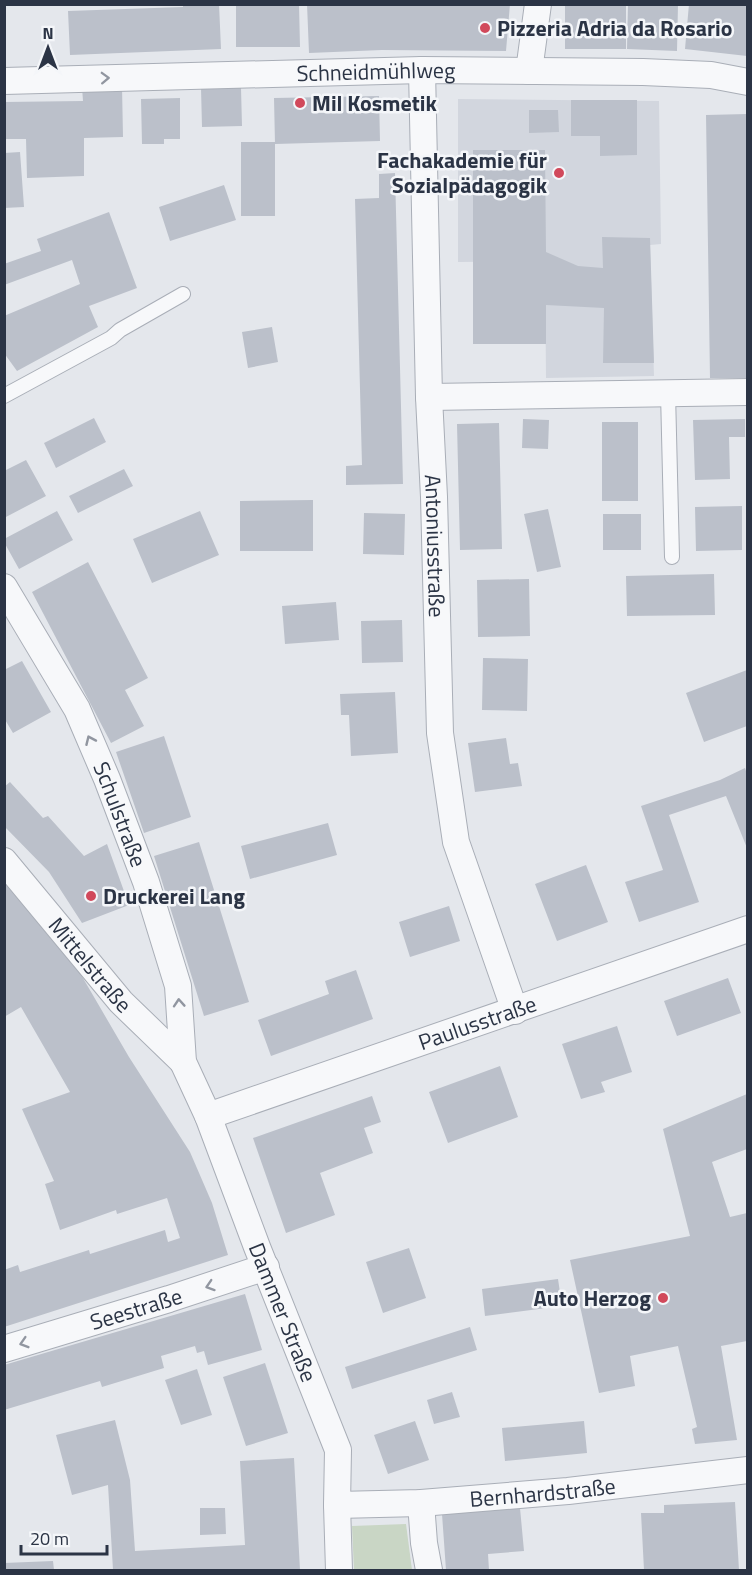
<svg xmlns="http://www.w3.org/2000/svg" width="752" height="1575" font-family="'Titillium Web',sans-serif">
	<rect width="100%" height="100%" fill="#e4e7ec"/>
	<path fill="#d2d6de" d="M458,99L659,101L661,244L650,245L654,376L546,378L545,261L458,262Z"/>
	<path fill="#c9d6c5" d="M406,1524L412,1570H354L352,1526Z"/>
	<path fill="#bbc0ca" d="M183,4H219L221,49L70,55L68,11L183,7Z
		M236,4H299L300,47H236Z
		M307,4H510L506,51L382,50L309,53Z
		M565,4H626V49H565Z
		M628,4H678L677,51L627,49Z
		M689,4H747V56L685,49Z
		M122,86L123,137L84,138V176L27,178L26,139H4V102L83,101L82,87Z
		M201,88H241L242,126L202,127Z
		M379,96L380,141L275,144L274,98Z
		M180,98V139H164V144H142L141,99Z
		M571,100H637V155L600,156V136H571Z
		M529,110H558L559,132L529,133Z
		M747,114V378H710L706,115Z
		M241,142H275V216H241Z
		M473,150H545L546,252L578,266L603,268L602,237L650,238L654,363H603L604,308L546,305V344H473Z
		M20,152L24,207L4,208V153Z
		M395,173L403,484L346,485V466L362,465L355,199L379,198V174Z
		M224,185L236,220L170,241L159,207Z
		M109,212L137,288L89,306L98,327L17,371L4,353V316L80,284L72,260L4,285V264L41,251L37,239Z
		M272,327L278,362L248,368L242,332Z
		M94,418L106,442L56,468L44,443Z
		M523,419L549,420L548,449L522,448Z
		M745,419V437H729L730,479L695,480L693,420Z
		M602,422H638V501H602Z
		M499,423L502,549L460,550L457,424Z
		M26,460L46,496L4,518V471Z
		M124,469L133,486L78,513L69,496Z
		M313,500V551H240V501Z
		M742,506V550L696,551L695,507Z
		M548,509L561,567L537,572L524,514Z
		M57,511L73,540L19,569L4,542V539Z
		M200,511L219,555L152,583L133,539Z
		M364,513L405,514L404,555L363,554Z
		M603,514H641V550H603Z
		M88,562L148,678L125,690L144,726L111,743L32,592Z
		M714,574L715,615L627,616L626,576Z
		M529,579L530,636L478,637L477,580Z
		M336,602L339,640L285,644L282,606Z
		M402,620L403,662L362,663L361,621Z
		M483,658L528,659L527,711L482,710Z
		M22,661L51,712L13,733L4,718V670Z
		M747,670V726L704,742L686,693Z
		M395,692L398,753L351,756L349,715H341L340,694Z
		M164,736L191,817L144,833L116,752Z
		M506,738L510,764L518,763L522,786L475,792L468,743Z
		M745,768L747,774V848L726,796L669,815L699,902L639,922L625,882L663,870L641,806L720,780Z
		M10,782L43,818L48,816L84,856L107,844L129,905L82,923L49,872L4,826V787Z
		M328,823L337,855L250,879L241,846Z
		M199,842L249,1002L204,1016L154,856Z
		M586,865L608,922L557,941L535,884Z
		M4,882L80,973L129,1057L190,1152L212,1203L228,1255L4,1327V1270L18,1265L20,1272L89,1250L90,1254L165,1230L168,1242L180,1238L167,1198L117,1214L116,1210L60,1230L45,1184L54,1181L22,1109L70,1092L21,1007L4,1017Z
		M449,906L460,941L410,957L399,922Z
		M356,970L373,1019L271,1056L258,1020L329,994L325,981Z
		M728,978L741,1013L677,1036L664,1001Z
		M617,1026L632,1072L601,1082L605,1092L581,1099L562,1044Z
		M500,1066L518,1117L448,1143L429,1092Z
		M747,1094V1149L712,1162L730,1217L747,1213V1341L721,1346L737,1440L695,1444L692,1429L697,1427L678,1346L630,1356L635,1386L599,1393L570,1260L690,1236L663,1129Z
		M372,1096L381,1122L364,1128L373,1153L320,1173L335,1215L286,1233L253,1138Z
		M409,1248L426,1298L383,1313L366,1262Z
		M558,1279L562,1306L485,1316L482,1289Z
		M245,1294L262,1350L208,1365L204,1351L197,1353L195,1346L161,1356L164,1368L102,1387L100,1381L4,1410V1365Z
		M470,1327L477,1350L352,1389L345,1367Z
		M265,1363L288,1433L246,1446L223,1377Z
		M197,1369L212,1415L181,1425L165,1380Z
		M452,1392L460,1417L434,1424L427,1400Z
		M115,1420L130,1480L135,1551L245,1545L240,1461L294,1458L300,1570H136V1569L113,1570L108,1485L72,1495L56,1435Z
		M415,1421L429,1460L388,1474L374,1435Z
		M584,1421L587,1453L505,1461L502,1428Z
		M735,1502L739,1570H644L641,1513H664V1505Z
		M200,1508H225L226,1534L200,1535Z
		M520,1508L524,1551L488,1554L489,1570H446L442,1514Z
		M53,1561L54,1570H4V1563Z"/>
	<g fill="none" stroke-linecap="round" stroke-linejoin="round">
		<defs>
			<path id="service" d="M668,393L672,557
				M4,396L111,338L120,330L183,294"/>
			<g id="minor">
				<path id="s1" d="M422,70L429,397L434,497L440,733L456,842L515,1011"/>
				<path d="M529,71L538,4"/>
				<path id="s2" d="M4,81L422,70L643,72L711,75L748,82"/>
				<path d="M429,397L748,392"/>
				<path id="s3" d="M4,587L77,709L107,779L146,882L178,986L183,1062L208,1116L257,1247L338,1450L337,1505L339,1570"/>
				<path id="s4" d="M4,861L121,1002L183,1062"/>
				<path id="s5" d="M208,1116L748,929"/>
				<path id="s6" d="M4,1349L169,1299L266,1267"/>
				<path d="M421,1503L424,1543L429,1570"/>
				<path id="s7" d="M337,1505L421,1503L568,1491L748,1470"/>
			</g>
		</defs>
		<use href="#service" stroke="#a9aeb7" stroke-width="16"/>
		<use href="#minor" stroke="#a9aeb7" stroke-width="28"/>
		<use href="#service" stroke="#f7f8fa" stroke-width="14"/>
		<use href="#minor" stroke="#f7f8fa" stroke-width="26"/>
	</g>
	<defs><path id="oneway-chevron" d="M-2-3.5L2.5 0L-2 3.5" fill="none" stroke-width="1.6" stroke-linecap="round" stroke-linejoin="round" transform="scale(1.5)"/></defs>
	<g stroke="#9196a0">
		<use href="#oneway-chevron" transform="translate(105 78) rotate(-2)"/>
		<use href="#oneway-chevron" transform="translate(90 740) rotate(-114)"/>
		<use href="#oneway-chevron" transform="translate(179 1003) rotate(-94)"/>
		<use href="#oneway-chevron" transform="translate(210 1286) rotate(162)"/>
		<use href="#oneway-chevron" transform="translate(24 1343) rotate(163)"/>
	</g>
	<g fill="#d1495b" stroke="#f4f6f9" stroke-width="2">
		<circle cx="485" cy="28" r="6"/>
		<circle cx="300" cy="103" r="6"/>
		<circle cx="559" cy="173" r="6"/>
		<circle cx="91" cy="896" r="6"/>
		<circle cx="663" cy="1298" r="6"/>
	</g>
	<g text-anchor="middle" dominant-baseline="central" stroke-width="5" stroke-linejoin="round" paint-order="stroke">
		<g font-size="22" font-weight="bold" fill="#2b3445" stroke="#f4f6f9" text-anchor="start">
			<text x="497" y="28">Pizzeria Adria da Rosario</text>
			<text x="312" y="103">Mil Kosmetik</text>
			<text x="547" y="160" text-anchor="end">Fachakademie für<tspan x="547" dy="25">Sozialpädagogik</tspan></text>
			<text x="103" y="896">Druckerei Lang</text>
			<text x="651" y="1298" text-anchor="end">Auto Herzog</text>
		</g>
		<g font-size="22" fill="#2b3445" stroke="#f4f6f9">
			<text stroke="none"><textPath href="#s2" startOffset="372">Schneidmühlweg</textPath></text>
			<text stroke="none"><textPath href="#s1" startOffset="476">Antoniusstraße</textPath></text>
			<text stroke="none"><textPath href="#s3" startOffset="256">Schulstraße</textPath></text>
			<text stroke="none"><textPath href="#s4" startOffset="135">Mittelstraße</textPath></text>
			<text stroke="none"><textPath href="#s5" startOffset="285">Paulusstraße</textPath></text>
			<text stroke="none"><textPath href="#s6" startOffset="138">Seestraße</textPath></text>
			<text stroke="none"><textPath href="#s3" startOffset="783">Dammer Straße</textPath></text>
			<text stroke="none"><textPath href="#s7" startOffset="206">Bernhardstraße</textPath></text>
		</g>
	</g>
	<rect width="752" height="1575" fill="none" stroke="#2b3445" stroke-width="12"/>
	<g transform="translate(48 48)" stroke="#f4f6f9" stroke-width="4.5" paint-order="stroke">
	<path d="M0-4.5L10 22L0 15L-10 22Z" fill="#2b3445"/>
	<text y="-9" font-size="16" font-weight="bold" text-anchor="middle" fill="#2b3445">N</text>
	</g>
	<path d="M21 1545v9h86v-9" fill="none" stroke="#2b3445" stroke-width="3"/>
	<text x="30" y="1545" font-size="18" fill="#2b3445" stroke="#f4f6f9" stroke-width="4.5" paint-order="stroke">20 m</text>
</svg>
